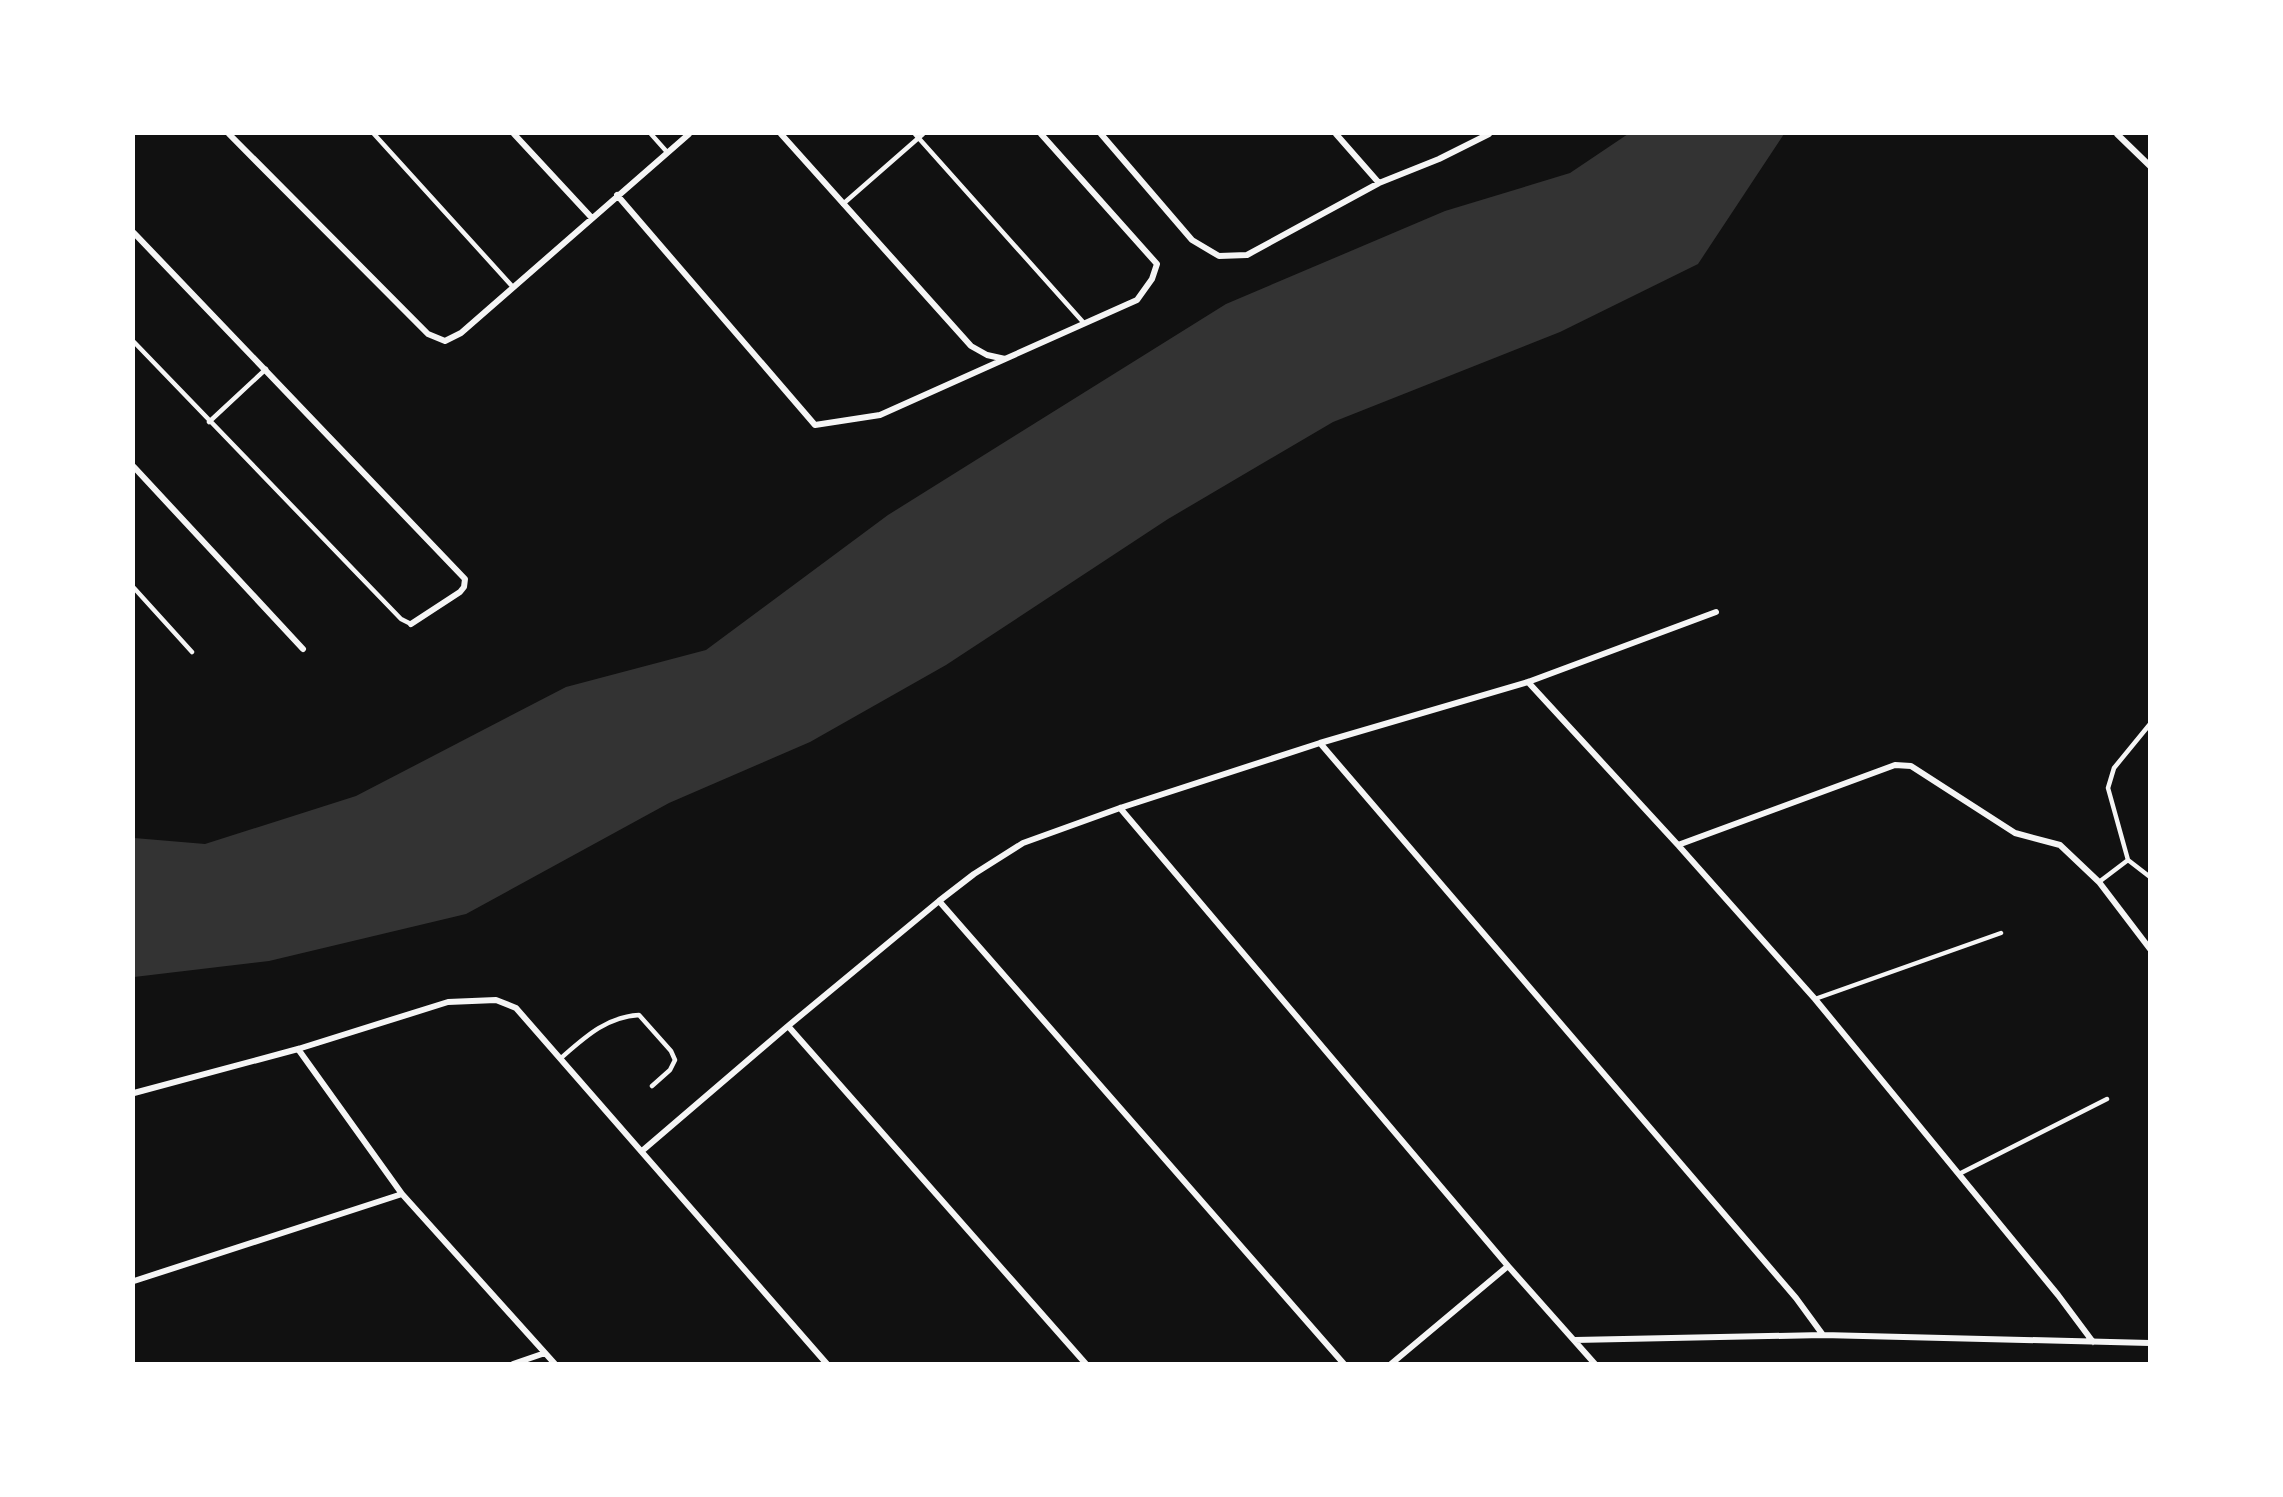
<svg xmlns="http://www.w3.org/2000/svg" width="2283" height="1497" font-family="'Public Sans',sans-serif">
	<rect width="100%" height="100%" fill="#111"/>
	<path fill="#333" d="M1628,134H1784L1698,264L1560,332L1333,422L1168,519L946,665L810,742L669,803L466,914L269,961L134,977V838L205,844L356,796L566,687L706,650L888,515L1226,304L1445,211L1570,173Z"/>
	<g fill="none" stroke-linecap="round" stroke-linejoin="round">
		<path stroke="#f5f5f5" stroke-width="4.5" d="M374,134L512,286
			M651,134L667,152
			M915,134L1083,322
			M843,204L923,134
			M134,342L401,619L411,624
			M209,422L266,369
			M134,588L192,652
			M2128,860L2108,788L2114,768L2150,724
			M2099,882L2128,860L2150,877
			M1815,999L2001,933
			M561,1058C585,1037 606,1017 639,1015L671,1051L675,1060L670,1070L652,1086
			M1959,1174L2107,1099"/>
		<path stroke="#f5f5f5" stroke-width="6" d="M229,134L428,334L445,341L461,333L689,134
			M514,134L591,217
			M781,134L971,346L987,355L1005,359L1137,300L1152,279L1157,264L1041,134
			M1101,134L1192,240L1219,256L1247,255L1379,183L1439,159L1489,134
			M1336,134L1379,183
			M2117,134L2150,166
			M617,195L815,425L880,415L1005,359
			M134,233L465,579L464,587L460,592L411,624
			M134,467L303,649
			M1528,682L1678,845L1815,999L2058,1295L2093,1342
			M1320,743L1796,1298L1823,1335
			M1120,808L1508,1266L1595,1364
			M1678,845L1895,765L1911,766L2015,833L2060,845L2099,882L2150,949
			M939,901L1344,1364
			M788,1026L1086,1364
			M298,1049L402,1194L555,1364
			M134,1093L298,1049L448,1002L496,1000L516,1008L827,1364
			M642,1151L788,1026L939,901L974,874L1023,843L1120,808L1320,743L1528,682L1716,612
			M134,1281L402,1194
			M1575,1340L1823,1335L2150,1343
			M513,1364L545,1353
			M1391,1364L1508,1266"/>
	</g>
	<rect width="2283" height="1497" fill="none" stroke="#ffffff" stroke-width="270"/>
</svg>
